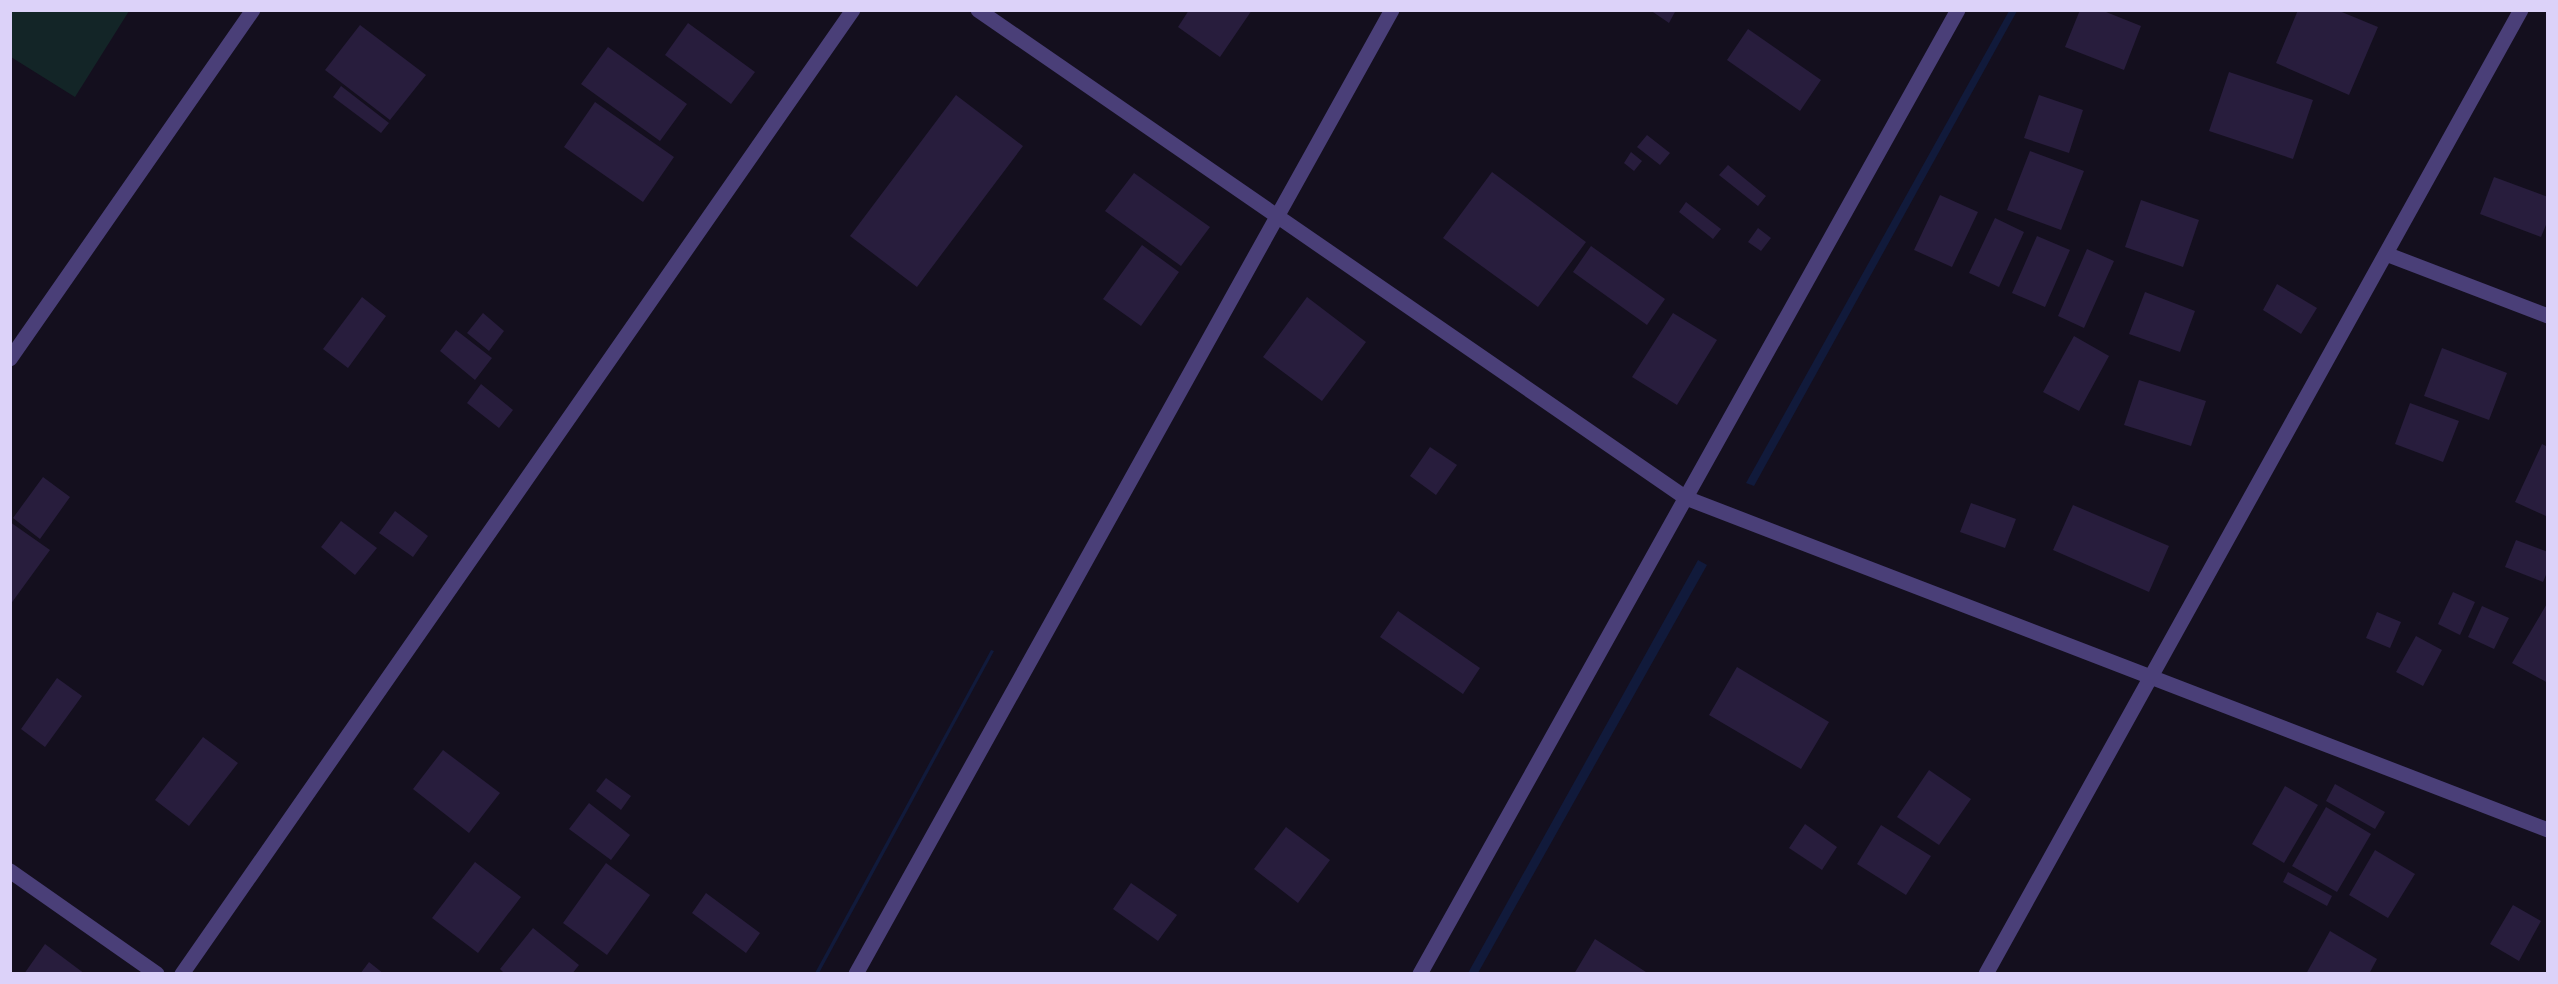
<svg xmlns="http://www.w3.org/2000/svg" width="2558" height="984" font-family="'Work Sans',sans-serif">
	<rect width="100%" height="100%" fill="#140f1e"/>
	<path fill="#132527" d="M10,11L11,10L129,11L75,97L11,57Z"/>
	<path fill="#111a3b" d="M2009,11H2017L1754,486L1746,483Z
		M1698,560L1707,565L1478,973H1468Z
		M991,650L994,651L819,973H815Z"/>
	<path fill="#281d3d" d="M1189,10H1252L1220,57L1178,27Z
		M1650,10H1676L1669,23Z
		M2080,10H2101L2141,26L2124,70L2065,47Z
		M2298,10H2337L2378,27L2349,95L2276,63Z
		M688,23L755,72L731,104L665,55Z
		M360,25L426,75L390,120L325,70Z
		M1748,29L1821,80L1800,111L1727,60Z
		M608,47L687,104L660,141L581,84Z
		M2229,72L2313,100L2293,159L2209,131Z
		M341,86L389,123L381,133L333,97Z
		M956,95L1023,146L917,287L850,236Z
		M2039,95L2083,110L2069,153L2024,138Z
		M595,102L674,157L643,202L564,147Z
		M1647,135L1670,153L1660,165L1637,147Z
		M2030,151L2084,171L2061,230L2007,210Z
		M1631,152L1642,161L1634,171L1624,163Z
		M1728,165L1766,196L1758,206L1719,175Z
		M1492,172L1586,242L1538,307L1443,238Z
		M1134,173L1210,227L1181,266L1105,211Z
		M2494,177L2548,197V220L2541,237L2480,214Z
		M1940,195L1978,212L1952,267L1914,250Z
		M2141,200L2199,220L2183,267L2125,247Z
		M1686,202L1721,229L1713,239L1679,212Z
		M1995,218L2024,232L1999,287L1969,273Z
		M1758,228L1771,238L1761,251L1748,242Z
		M2037,236L2070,250L2045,307L2012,293Z
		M1142,245L1179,272L1141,326L1103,299Z
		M1591,246L1665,299L1647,325L1573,272Z
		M2087,249L2114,261L2084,328L2058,316Z
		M2277,284L2317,308L2301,334L2263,310Z
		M2145,292L2195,311L2180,352L2129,334Z
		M362,297L386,316L348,368L323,349Z
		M1307,297L1366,342L1322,401L1263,357Z
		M483,313L504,331L489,351L467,333Z
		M1673,313L1717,340L1677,405L1632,377Z
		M456,330L492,358L475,380L440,351Z
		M2074,336L2109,356L2079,411L2043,392Z
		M2442,348L2507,373L2489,420L2424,396Z
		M2139,380L2206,401L2191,446L2124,425Z
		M481,384L513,410L499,428L467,403Z
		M2410,403L2459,421L2443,462L2395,444Z
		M2542,444L2548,447V517L2515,502Z
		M1430,447L1457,465L1436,495L1410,476Z
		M43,477L70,497L40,539L13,518Z
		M1971,503L2016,519L2005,548L1960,532Z
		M2073,505L2169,546L2149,592L2053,550Z
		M395,511L428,536L413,557L379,533Z
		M341,521L377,548L355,575L321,547Z
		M10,522L50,550L10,605Z
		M2516,540L2548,552V570L2543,582L2505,567Z
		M2453,592L2475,602L2460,635L2438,624Z
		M2548,602V683L2512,663Z
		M2482,606L2509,618L2494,649L2468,637Z
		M1398,611L1480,668L1463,694L1380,637Z
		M2377,612L2401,622L2390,648L2366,638Z
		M2416,636L2442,650L2423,686L2396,672Z
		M1737,667L1829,722L1801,769L1709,715Z
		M57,678L82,696L45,747L21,729Z
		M203,737L238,763L189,826L155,800Z
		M443,750L500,793L469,833L413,789Z
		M1929,770L1971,799L1939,845L1897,817Z
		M606,778L631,796L621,810L596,791Z
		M2335,784L2385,812L2375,829L2326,801Z
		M2285,786L2318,805L2284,863L2252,844Z
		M589,803L630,835L611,860L569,829Z
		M2326,807L2371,834L2337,892L2292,866Z
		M1805,824L1837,847L1822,870L1789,848Z
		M1881,825L1931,856L1906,895L1857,864Z
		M1286,827L1330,860L1298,903L1254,869Z
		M2375,850L2415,874L2388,918L2349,895Z
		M475,862L521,897L478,953L432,918Z
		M606,863L650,895L607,955L563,923Z
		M2288,872L2332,896L2327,906L2283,882Z
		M1131,883L1177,915L1158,941L1113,909Z
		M706,893L760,933L746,953L692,913Z
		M2513,905L2541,921L2519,961L2490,944Z
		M533,928L579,965L572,974H505L500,969Z
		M2330,931L2377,959L2369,974H2306Z
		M1595,939L1649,974H1574Z
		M45,944L85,974H24Z
		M369,962L384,974H360Z"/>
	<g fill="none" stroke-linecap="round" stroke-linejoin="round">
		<path stroke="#4a3f78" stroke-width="15" d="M978,10L1686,498L2548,830
			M2386,254L2548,316
			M10,359L253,10
			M10,871L157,974
			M182,974L853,10
			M856,974L1392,10
			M1420,974L1958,10
			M1986,974L2521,10"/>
	</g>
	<rect width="2558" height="984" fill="none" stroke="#dcd2f9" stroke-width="24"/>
</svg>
